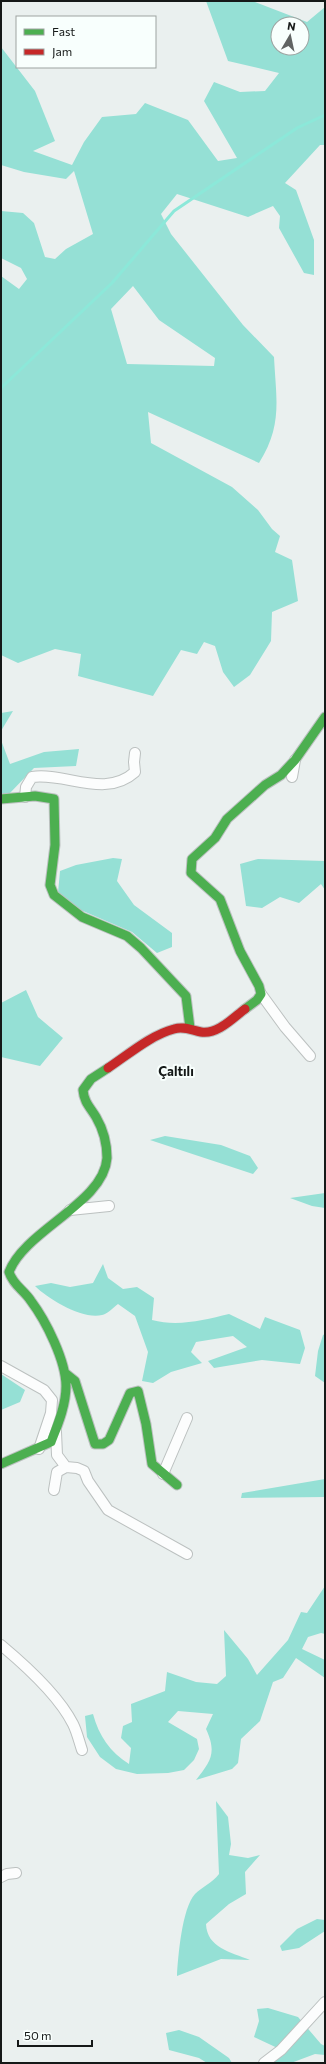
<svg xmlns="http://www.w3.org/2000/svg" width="326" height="2064" font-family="Commissioner,sans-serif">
	<rect width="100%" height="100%" fill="#eaf0ef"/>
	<path fill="#95e0d5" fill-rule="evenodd" d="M206,1L255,2L307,22L325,7V145H320L285,183L296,190L314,240V275L304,273L279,228L280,216L273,206L248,217L177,194L161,214L171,234L243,325L274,357C276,399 283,425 259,463L148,412L151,443L232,487L258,510L272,529L280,536L275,552L292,560L298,601L272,612L271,641L250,675L234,687L223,672L215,646L204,642L197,654L181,650L153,696L78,676L81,654L55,649L18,663L1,655V276L19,289L27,279L21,268L1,258V211L23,213L34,223L45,257L55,259L66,249L93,234L74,171L66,179L24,172L1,165V47L35,91L55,141L33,151L72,165L84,142L102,117L136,114L145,103L188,120L218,161L237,158L204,101L214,82L240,92L265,91L279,73L228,61ZM278,24H302V48H278ZM133,286L159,320L215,358L214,366L127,364L111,309Z
		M13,711L1,731V713Z
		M1,740L10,764L44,752L79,749L76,766L34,768L9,794H1Z
		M113,858L122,859L117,881L134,905L172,933V947L157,953L132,932L76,908L58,893L60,871L76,865Z
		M258,859L325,861V890L321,884L299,903L280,897L262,908L246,906L240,864Z
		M26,990L38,1017L63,1038L40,1066L1,1057V1003Z
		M165,1136L221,1145L250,1156L258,1168L253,1174L150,1140Z
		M325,1193V1208L312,1206L290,1198Z
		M103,1264L108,1278L123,1289L137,1287L154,1298L152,1320C178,1327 204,1320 229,1314L260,1329L265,1317L300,1330L305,1348L300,1364L262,1360L214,1368L208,1361L247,1347L233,1336L196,1342L191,1352L202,1363L171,1372L153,1383L142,1381L148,1352L135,1316L118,1304C113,1308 107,1314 102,1315C83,1320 48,1299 35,1286L51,1283L70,1287L93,1283Z
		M325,1334V1383L315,1376L318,1351L323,1335Z
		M1,1374L25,1390L20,1402L1,1410Z
		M325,1479V1497L241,1498L242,1493Z
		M325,1586V1634L321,1633L308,1637L302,1649L325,1660V1678L296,1658L283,1678L273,1682L260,1721L241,1739L238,1763L232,1769L196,1780C211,1761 217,1753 206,1729L213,1714L178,1711L168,1722L197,1739L199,1749L194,1760L184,1770L168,1773L137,1774L116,1769L100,1757L87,1737L85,1716L93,1714C99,1736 110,1752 129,1764L131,1748L121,1738L123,1726L132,1722L131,1704L165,1691L167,1672L196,1682L217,1684L226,1676L224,1630L248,1659L257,1675L288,1640L301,1612L307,1613Z
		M216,1801L228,1817L231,1844L229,1855L248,1858L260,1855L245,1872L246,1894L229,1904L206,1924C207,1948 231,1952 250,1960L221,1959L177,1976C178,1957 182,1908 195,1894C202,1887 212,1883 219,1874Z
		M317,1919L325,1920V1931L299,1948L282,1951L280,1946L297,1929Z
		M268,2008L298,2017L321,2044L325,2046V2055L315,2054L291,2063H270L286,2052L254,2037L259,2021L257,2009Z
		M179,2030L199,2037L229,2058L232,2063H207L199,2058L169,2050L166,2033Z"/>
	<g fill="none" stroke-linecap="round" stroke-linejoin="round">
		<path stroke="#8ce8d9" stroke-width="3" d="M1,388L112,283L174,211L297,128L325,115"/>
		<defs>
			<path id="street" d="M292,777L295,760
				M25,797L26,787L32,777C66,772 105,799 135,772L134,762L135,753
				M261,994L285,1027L310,1056
				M70,1210L109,1206
				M1,1366L44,1390L52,1400L51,1413L39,1449
				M56,1432L57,1455L66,1467L77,1468L84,1471L88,1481L108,1510L187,1554
				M163,1474L187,1418
				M54,1490L57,1472L66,1467
				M1,1645C25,1665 59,1696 73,1724C77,1732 79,1741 82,1750
				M1,1877L7,1874L16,1873
				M264,2063L281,2050L325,2002"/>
			<path id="fast" d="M1,799L35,796L54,799L55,845L50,885L54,895L82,917L127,936L141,948L186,996L190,1028
				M245,1009L257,1000L261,994L259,986L240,951L220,899L191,873L192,859L215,838L227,819L265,785L281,775L295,760L325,717
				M65,1373L75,1381L95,1444H103L109,1440L130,1393L138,1391L146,1424L152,1464L177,1485
				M1,1464L51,1442C58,1424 66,1405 66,1386C66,1361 46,1321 31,1301C24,1290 13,1285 9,1272C25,1230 104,1203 107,1158C107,1144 103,1129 96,1117C90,1107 84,1102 83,1090L91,1079L108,1068"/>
			<path id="jam" d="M108,1068C129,1054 151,1035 174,1029C184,1026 191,1030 201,1032C217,1035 233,1018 245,1009"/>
		</defs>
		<use href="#street" stroke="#bcc1c0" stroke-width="12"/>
		<use href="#fast" stroke="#bcc1c0" stroke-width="11"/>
		<use href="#jam" stroke="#bcc1c0" stroke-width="11"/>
		<use href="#street" stroke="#fcfdfd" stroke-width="10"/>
		<use href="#fast" stroke="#4caf50" stroke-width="9"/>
		<use href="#jam" stroke="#c62828" stroke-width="9"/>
	</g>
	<g text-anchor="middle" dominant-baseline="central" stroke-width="4" stroke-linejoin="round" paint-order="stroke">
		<g font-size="13" font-weight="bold" fill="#151918" stroke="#f8fffd">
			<text x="176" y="1071">Çaltılı</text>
		</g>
	</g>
	<rect width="326" height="2064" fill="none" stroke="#151918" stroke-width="4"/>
	<rect x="16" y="16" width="140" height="52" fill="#f8fffd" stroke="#9da3a1"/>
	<rect x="24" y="29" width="20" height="6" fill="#4caf50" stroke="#9da3a1"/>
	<text x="52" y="36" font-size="12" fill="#151918">Fast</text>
	<rect x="24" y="49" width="20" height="6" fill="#c62828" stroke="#9da3a1"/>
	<text x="52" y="56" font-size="12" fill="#151918">Jam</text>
	<g transform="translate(290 36) rotate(9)"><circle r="19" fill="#f8fffd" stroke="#9da3a1"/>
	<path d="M0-3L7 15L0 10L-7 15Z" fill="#606463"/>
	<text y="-6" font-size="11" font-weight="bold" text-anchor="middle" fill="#151918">N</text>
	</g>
	<path d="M18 2040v6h74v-6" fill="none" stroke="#151918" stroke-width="2"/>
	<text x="24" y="2040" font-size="12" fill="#151918" stroke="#f8fffd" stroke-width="3" paint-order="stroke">50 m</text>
</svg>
